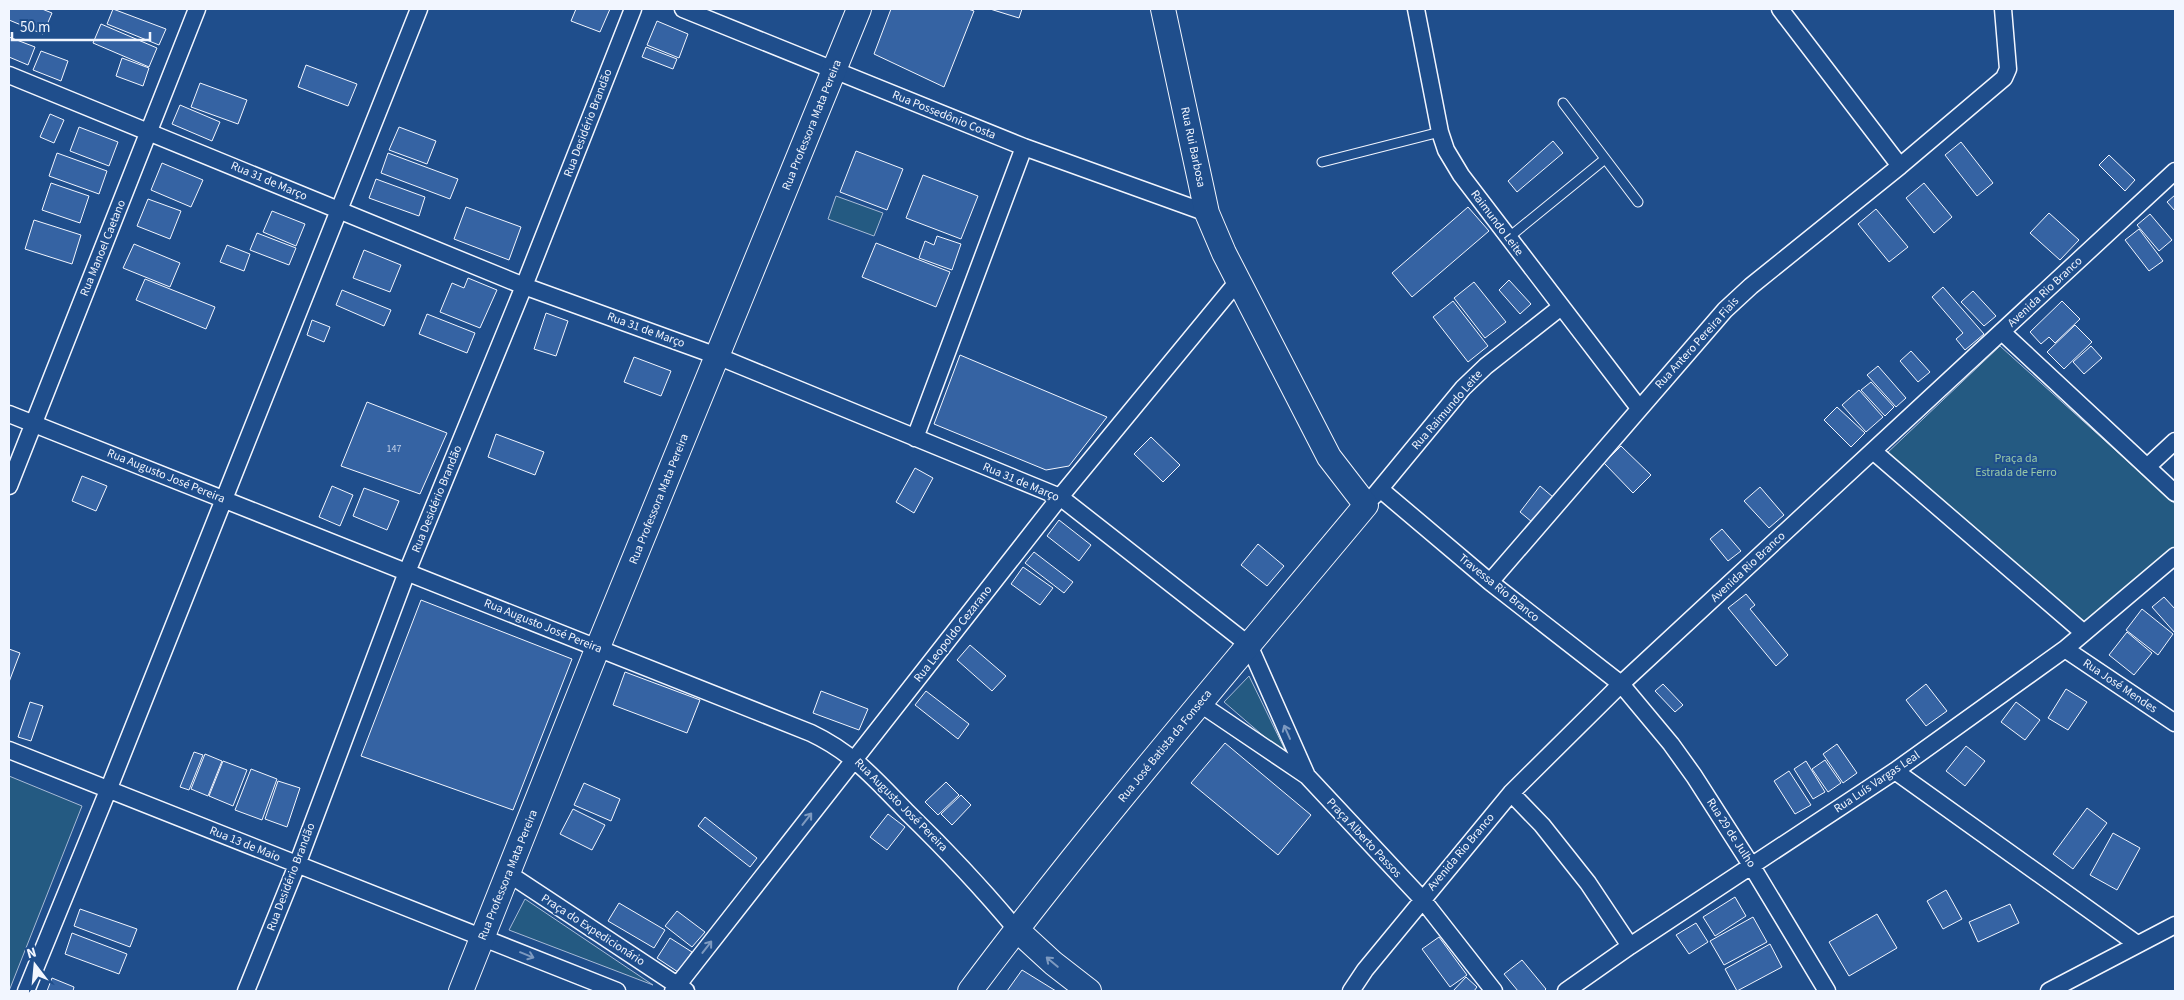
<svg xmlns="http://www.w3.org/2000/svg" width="2184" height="1000" font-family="'Source Sans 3',sans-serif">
	<rect width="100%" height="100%" fill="#1f4e8c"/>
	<path fill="#245a82" stroke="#a8bbd7" d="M836,196L883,213L874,236L828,219Z
		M2000,346L2175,504V550L2082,627L1886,454Z
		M1249,676L1289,758L1224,702Z
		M9,776L82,806L9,991Z
		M525,899L653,985L509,930Z"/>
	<path fill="#3563a3" stroke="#f2f6ff" d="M9,9H42L52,13L43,34L9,20Z
		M113,9L166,29L159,45L107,24Z
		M576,9H610L600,32L571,21Z
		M891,9H968L974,11L944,87L874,54Z
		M990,9H1022L1019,18Z
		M657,21L688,34L679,58L647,45Z
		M101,24L157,48L149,67L93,43Z
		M9,37L35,47L28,65L9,57Z
		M646,47L677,59L673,69L642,57Z
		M41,51L68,61L61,81L33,70Z
		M122,58L149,68L143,86L116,76Z
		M306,65L357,84L348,106L298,87Z
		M200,83L247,100L238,124L191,107Z
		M180,105L220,122L212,141L172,124Z
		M50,114L64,120L54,143L40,137Z
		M79,127L118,142L109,166L70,151Z
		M399,127L436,141L427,164L389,150Z
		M1553,141L1563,153L1517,192L1508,181Z
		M1961,142L1993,183L1977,196L1945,155Z
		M856,151L903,169L887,210L840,192Z
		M57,153L107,171L99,194L49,176Z
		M388,153L458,179L450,199L381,173Z
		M2109,155L2135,180L2125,191L2099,165Z
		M162,163L203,180L191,207L151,190Z
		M923,175L978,196L961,239L906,218Z
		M376,179L425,197L419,216L369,198Z
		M51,183L89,196L80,223L42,210Z
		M1924,183L1952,217L1934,233L1906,198Z
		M2175,195V211L2167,202Z
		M148,199L181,211L170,239L137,226Z
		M466,207L521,227L509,260L454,239Z
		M1468,207L1489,231L1412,297L1392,273Z
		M1876,209L1908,247L1889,262L1858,224Z
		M272,211L305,224L296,246L263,232Z
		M2049,213L2079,240L2060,260L2030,233Z
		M2150,214L2172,240L2159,251L2137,225Z
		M34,220L81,235L72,264L25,249Z
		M2139,229L2163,261L2149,271L2125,240Z
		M257,233L296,248L289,265L250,250Z
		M937,236L961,244L952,270L919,258L925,241L934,245Z
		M876,243L950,272L936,307L862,277Z
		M134,244L180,263L170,287L123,268Z
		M227,245L250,254L244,271L220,262Z
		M364,250L401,265L390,292L353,278Z
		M468,278L497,290L480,328L440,312L452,283L464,288Z
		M145,279L215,307L206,329L136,300Z
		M1509,280L1531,304L1520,314L1499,290Z
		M1474,282L1506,322L1485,338L1454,298Z
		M1943,287L1984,334L1965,350L1956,339L1963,333L1932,297Z
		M342,290L391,310L384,326L336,305Z
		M1973,291L1996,316L1984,326L1961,302Z
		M1453,301L1488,346L1468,362L1433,317Z
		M2062,301L2080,319L2055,343L2049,337L2041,344L2030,332Z
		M546,313L568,321L556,356L534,349Z
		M427,314L475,333L467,353L419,334Z
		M312,320L330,327L324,342L307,335Z
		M2075,325L2092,342L2064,369L2047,352Z
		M2091,346L2102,358L2084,374L2073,362Z
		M1911,351L1930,372L1918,382L1900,361Z
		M960,355L1107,417L1069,466L1046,470L934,424Z
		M634,357L671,371L661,396L624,382Z
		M1878,366L1906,398L1896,407L1867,375Z
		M1871,382L1894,407L1885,416L1861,390Z
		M1859,390L1883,417L1866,432L1842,405Z
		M367,402L447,433L420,494L341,466Z
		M1837,407L1865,433L1851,447L1824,420Z
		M496,434L544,452L535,475L488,457Z
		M1151,437L1180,465L1163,482L1134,454Z
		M1621,446L1651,475L1633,493L1604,463Z
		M915,468L933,478L914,513L896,502Z
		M82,476L107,486L96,511L72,501Z
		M332,486L353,495L340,526L319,517Z
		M1540,486L1553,497L1532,522L1520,512Z
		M1760,487L1784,515L1769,528L1744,501Z
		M364,488L399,501L387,530L353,516Z
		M1059,520L1091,545L1079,561L1047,536Z
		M1722,529L1741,551L1728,561L1710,539Z
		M1258,544L1284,566L1267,586L1241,565Z
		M1034,552L1073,582L1064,593L1025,563Z
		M1023,567L1053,588L1040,605L1011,584Z
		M1746,594L1755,605L1750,609L1788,655L1776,666L1728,608Z
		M2164,597L2175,609V633L2152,607Z
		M421,600L572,659L513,810L361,756Z
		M2142,609L2173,634L2158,655L2126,630Z
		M2127,632L2152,653L2134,675L2109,655Z
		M970,645L1006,676L992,691L957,660Z
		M9,649L20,653L9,682Z
		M625,672L700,700L687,733L613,705Z
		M1663,684L1683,705L1675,712L1655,691Z
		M1926,684L1947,711L1926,726L1906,700Z
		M2066,689L2087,702L2068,730L2048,718Z
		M821,691L868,709L859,730L813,713Z
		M926,691L969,724L958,739L915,705Z
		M30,702L43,706L31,741L18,737Z
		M2016,702L2040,720L2025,740L2001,722Z
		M1225,743L1311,815L1278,855L1191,783Z
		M1837,744L1857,773L1843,783L1823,754Z
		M1966,746L1985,761L1965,786L1946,771Z
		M194,752L203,755L189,790L180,787Z
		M205,754L222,761L208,796L191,789Z
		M1825,760L1841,783L1828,792L1812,769Z
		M223,761L247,770L233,806L209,796Z
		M1806,761L1825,792L1813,799L1794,769Z
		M251,769L277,779L262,820L235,810Z
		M1789,771L1811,805L1795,814L1774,781Z
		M278,781L300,788L287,827L265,819Z
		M946,782L959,795L938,815L925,802Z
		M584,783L620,799L611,821L574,805Z
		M961,795L971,805L952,825L941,814Z
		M2087,808L2107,823L2073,869L2053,854Z
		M573,809L605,825L592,850L560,834Z
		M888,814L905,827L887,850L870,837Z
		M705,817L757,858L750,867L698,826Z
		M2113,833L2140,848L2117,890L2090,875Z
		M1946,890L1962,919L1943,929L1927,901Z
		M1735,897L1746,916L1715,936L1703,917Z
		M619,903L665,930L654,948L608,921Z
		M2010,904L2019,923L1978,942L1969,922Z
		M80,909L137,929L130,947L74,926Z
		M677,911L705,932L692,947L665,926Z
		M1877,914L1897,948L1849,976L1829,942Z
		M1753,917L1767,942L1724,965L1710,941Z
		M1696,923L1708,942L1689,954L1676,935Z
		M72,933L127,954L119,974L65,954Z
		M1439,937L1467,975L1450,987L1422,949Z
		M670,938L692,952L678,972L657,958Z
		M1770,944L1782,967L1737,991L1725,969Z
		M1522,960L1546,989L1544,991H1518L1504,974Z
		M1022,970L1056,991H1007Z
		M1466,977L1477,987L1474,991H1453Z
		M52,978L74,987L73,991H47Z"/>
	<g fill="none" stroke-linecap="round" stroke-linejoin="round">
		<defs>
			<path id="lane" d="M1563,103L1638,202
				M1322,162L1440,132
				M1508,238L1605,159"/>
			<path id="street" d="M683,9L1024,147L1207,213
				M1416,9L1440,132L1446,150L1461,175L1639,408
				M1780,9L1900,166
				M9,75L524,286L717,356L1060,497L1249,645L1307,776
				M2002,332L2175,493
				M9,414L811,733C853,753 875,779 907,812C945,849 982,888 1016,929
				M915,438L1024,147
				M1873,451L2084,633
				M2147,467L2175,441
				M9,486L197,9
				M1380,489L1490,582L1621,684L1671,744L1694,776L1751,865L1827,991
				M1374,496L1463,388L1486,366L1561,307
				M1490,582L1725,310L1751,286L1900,166L2004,78L2008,69L2003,9
				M2065,649L2175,723
				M1199,703L1307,776L1422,899L1494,991
				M9,750L617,991
				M1895,771L2137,944
				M1511,793L1542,825L1588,883L1630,946
				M509,874L686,991
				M26,991L109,788L419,9
				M246,991L297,865L407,572L524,286L633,9
				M673,991L1060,497L1238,281
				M1351,991L1365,970L1511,793L1621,684L2175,171
				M1566,991L1630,946L1895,771L2065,649L2175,556
				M2049,991L2175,925"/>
			<path id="secondary" d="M1016,929L1053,963L1089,991
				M461,991L598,647L859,9
				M970,991C1095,824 1232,666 1366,505L1329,457L1224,253L1207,213L1163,9"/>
		</defs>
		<use href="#lane" stroke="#f2f6ff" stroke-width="11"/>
		<use href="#street" stroke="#f2f6ff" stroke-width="19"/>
		<use href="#secondary" stroke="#f2f6ff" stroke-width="26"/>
		<use href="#lane" stroke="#1f4e8c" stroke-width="9"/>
		<use href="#street" stroke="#1f4e8c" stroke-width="16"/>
		<use href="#secondary" stroke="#1f4e8c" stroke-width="24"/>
	</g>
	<defs><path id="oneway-shaft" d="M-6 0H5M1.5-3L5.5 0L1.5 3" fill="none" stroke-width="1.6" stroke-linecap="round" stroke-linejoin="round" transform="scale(1.25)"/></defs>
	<g stroke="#7e9ac0">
		<use href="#oneway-shaft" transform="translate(1287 732) rotate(-114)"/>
		<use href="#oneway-shaft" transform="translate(807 819) rotate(-52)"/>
		<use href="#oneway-shaft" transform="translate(707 947) rotate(-52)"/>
		<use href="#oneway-shaft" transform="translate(527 955) rotate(22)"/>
		<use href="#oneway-shaft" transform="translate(1052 962) rotate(-140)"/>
	</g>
	<g text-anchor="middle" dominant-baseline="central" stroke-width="4" stroke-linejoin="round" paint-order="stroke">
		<g font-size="10" fill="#c3d1e8">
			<text x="394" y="449">147</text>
		</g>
		<g font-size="12" fill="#f2f6ff" stroke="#1f4e8c">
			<text transform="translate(944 115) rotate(22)">Rua Possedônio Costa</text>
			<text transform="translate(588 123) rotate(-69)">Rua Desidério Brandão</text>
			<text transform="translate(812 125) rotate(-68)">Rua Professora Mata Pereira</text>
			<text transform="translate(1193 147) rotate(78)">Rua Rui Barbosa</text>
			<text transform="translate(269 181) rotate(23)">Rua 31 de Março</text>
			<text transform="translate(1497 223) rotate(53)">Raimundo Leite</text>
			<text transform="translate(103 248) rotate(-68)">Rua Manoel Caetano</text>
			<text transform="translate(2045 292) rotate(-43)">Avenida Rio Branco</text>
			<text transform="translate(646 330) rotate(20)">Rua 31 de Março</text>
			<text transform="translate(1697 343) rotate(-48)">Rua Antero Pereira Fiais</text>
			<text transform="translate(1447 410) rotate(-49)">Rua Raimundo Leite</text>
			<text transform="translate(166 476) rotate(22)">Rua Augusto José Pereira</text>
			<text transform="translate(1021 482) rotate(23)">Rua 31 de Março</text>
			<text transform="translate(437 499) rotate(-68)">Rua Desidério Brandão</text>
			<text transform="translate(659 499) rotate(-68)">Rua Professora Mata Pereira</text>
			<text transform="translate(1748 567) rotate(-43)">Avenida Rio Branco</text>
			<text transform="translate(1499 588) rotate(39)">Travessa Rio Branco</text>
			<text transform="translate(543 626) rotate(22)">Rua Augusto José Pereira</text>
			<text transform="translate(953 634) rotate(-52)">Rua Leopoldo Cezarano</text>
			<text transform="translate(2120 686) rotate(34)">Rua José Mendes</text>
			<text transform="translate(1165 746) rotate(-51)">Rua José Batista da Fonseca</text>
			<text transform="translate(1877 782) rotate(-34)">Rua Luís Vargas Leal</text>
			<text transform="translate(901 805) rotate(45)">Rua Augusto José Pereira</text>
			<text transform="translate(1731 833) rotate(57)">Rua 29 de Julho</text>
			<text transform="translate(1364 838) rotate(47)">Praça Alberto Passos</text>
			<text transform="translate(245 844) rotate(22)">Rua 13 de Maio</text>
			<text transform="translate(1461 852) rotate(-50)">Avenida Rio Branco</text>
			<text transform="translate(508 875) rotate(-68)">Rua Professora Mata Pereira</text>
			<text transform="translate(291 877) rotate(-69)">Rua Desidério Brandão</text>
			<text transform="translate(593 930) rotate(33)">Praça do Expedicionário</text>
		</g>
		<g font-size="12" fill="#97c8a6" stroke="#1f4e8c">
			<text x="2016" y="458">Praça da<tspan x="2016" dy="14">Estrada de Ferro</tspan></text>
		</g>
	</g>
	<rect width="2184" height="1000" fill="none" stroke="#f2f6ff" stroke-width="20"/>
	<g transform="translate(35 965) rotate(344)" stroke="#1f4e8c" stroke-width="4" paint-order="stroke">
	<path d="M0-4L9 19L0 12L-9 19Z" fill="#f2f6ff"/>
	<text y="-8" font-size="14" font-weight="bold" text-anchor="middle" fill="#f2f6ff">N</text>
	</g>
	<path d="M12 32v8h138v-8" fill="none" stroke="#f2f6ff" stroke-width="2.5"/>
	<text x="20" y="32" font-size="15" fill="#f2f6ff" stroke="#1f4e8c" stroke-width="4" paint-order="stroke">50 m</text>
</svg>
